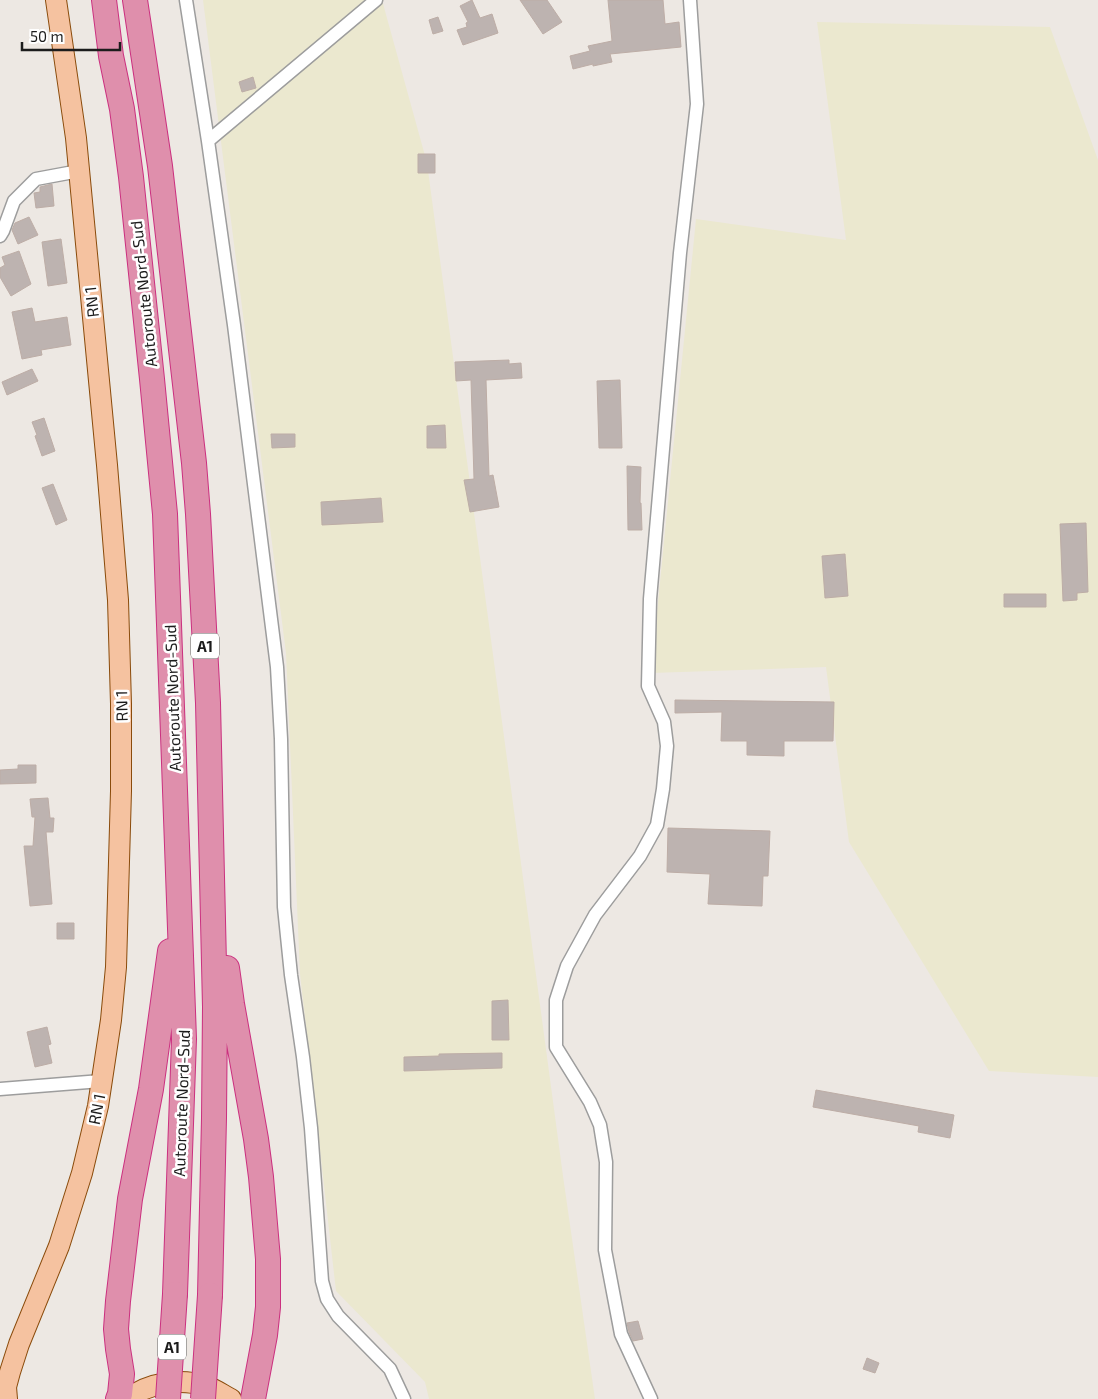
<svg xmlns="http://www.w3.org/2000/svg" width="1098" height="1399" font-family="'Exo 2',sans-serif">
	<rect width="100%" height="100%" fill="#ede8e3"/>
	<path fill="#ebe8cf" d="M203,0H382L427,163L563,1176L595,1399H429L425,1382L336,1291L300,974L286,653Z
		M817,22L1050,27L1098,160V1077L989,1071L849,842L826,667L651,673L696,219L846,240Z"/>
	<path fill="#bdb3b0" stroke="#bdada6" d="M472,0L480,18L492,14L498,33L463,45L457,30L467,27L466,23L468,22L460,6Z
		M520,0H547L562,22L543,34Z
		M608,0H663L665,24L679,22L681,47L610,54L612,62L593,66V64L573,69L570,56L590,51L588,46L612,41Z
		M438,17L443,31L433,34L429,20Z
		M253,77L256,88L242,92L239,82Z
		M418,154H435V173H418Z
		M52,184L54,206L36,208L34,193L40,192V187Z
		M29,217L38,235L18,244L12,230L15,223Z
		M61,239L67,283L48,286L42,242Z
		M19,251L31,284L11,296L0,277V268L5,265L2,257Z
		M32,308L35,322L67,317L71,345L41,350L42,355L22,359L12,312Z
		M509,360V364L521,363L522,378L486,380L489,476L493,475L499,507L470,512L464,480L474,479L471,380L456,381L455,362Z
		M32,369L38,381L7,395L2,382Z
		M620,380L622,448H599L597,381Z
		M44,418L55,451L42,456L35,436L37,435L32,422Z
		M445,425L446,448H427V426Z
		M271,434H295V447L272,448Z
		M627,466L641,467L640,503H641L642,530H628Z
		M53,484L67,520L56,525L42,488Z
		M381,498L383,522L322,525L321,502Z
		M1086,523L1088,592L1077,593V600L1063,601L1060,524Z
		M845,554L848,596L825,598L822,556Z
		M1004,594H1046V607H1004Z
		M675,700L834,702L833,741H784V756L747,755V741H721L722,712L675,713Z
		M18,765H36V783L0,784V770L18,769Z
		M48,798L50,818H54L53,832H46L52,904L30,906L24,846H33L35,817H32L30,799Z
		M668,828L770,831L768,876H763L762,906L708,904L710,874L667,872Z
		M57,923H74V939H57Z
		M508,1000L509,1040H492V1001Z
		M47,1027L51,1044L48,1045L52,1063L35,1067L27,1032Z
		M502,1053V1068L404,1071V1057L439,1056V1054Z
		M816,1090L954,1115L950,1138L918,1132L919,1126L813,1107Z
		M638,1321L643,1339L633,1341L629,1332L627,1323Z
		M867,1358L879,1363L875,1373L863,1369Z"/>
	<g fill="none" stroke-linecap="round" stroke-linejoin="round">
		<defs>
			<path id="street" d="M186,0L208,141L234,325L277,667L281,739L284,907L291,975L303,1057L311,1128L322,1281L327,1299L338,1316L390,1369L404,1399
				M208,141L376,0
				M0,236L3,231L14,201L36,179L79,171
				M0,1089L101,1081
				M651,1399L621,1334L605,1250L606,1162L600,1125L590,1102L556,1047V1000L567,966L595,915L640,856L657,825L663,789L667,746L664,722L648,686L650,599L680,253L697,104L690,0"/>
			<path id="primary" d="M7,1399L6,1387L10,1372L19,1344L59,1246L82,1173L98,1106L111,1020L116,967L121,791V704L118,600L107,465L76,138L56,0
				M128,1399C149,1382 181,1378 206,1386C215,1389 223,1395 231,1399"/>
			<path id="highway" d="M104,0L111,56L122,109L131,177L152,379L165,514L184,1039L175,1294
				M135,0L160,166L194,463L198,514L208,703L215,1007L214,1118L210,1295
				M227,968L232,1004L256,1139L261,1177L268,1259V1307L265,1335L253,1399
				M118,1399L120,1394L122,1374L118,1349L116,1329L118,1301L130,1199L151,1089L170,951"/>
		</defs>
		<use href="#street" stroke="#9d9d9d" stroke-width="15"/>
		<use href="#primary" stroke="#8a4b0b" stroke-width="22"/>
		<use href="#highway" stroke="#cb307f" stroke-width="26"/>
		<use href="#street" stroke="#fff" stroke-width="12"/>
		<use href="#primary" stroke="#f5c2a0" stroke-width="20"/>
		<use href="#highway" stroke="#df8fac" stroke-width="24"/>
		<defs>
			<path id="highway-bridge" d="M168,1399L175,1294
				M203,1399L210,1295"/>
		</defs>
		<use href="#highway-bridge" stroke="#cb307f" stroke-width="26" stroke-linecap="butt"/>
		<use href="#highway-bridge" stroke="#df8fac" stroke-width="24"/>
	</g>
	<g text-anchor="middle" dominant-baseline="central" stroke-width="5" stroke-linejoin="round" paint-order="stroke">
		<g fill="#fff" stroke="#606060" stroke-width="1">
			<rect x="191" y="633.5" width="28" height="25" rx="4"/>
			<rect x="158" y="1334.5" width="28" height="25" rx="4"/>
		</g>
		<g font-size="15" font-weight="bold" fill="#1c1c1c">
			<text x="205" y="646">A1</text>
			<text x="172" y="1347">A1</text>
		</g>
		<g font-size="16" fill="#1c1c1c" stroke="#fff">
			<text transform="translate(143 294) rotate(-96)">Autoroute Nord-Sud</text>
			<text transform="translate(91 302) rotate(-96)">RN 1</text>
			<text transform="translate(172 698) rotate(-92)">Autoroute Nord-Sud</text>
			<text transform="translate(121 706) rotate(-91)">RN 1</text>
			<text transform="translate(181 1103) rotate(-88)">Autoroute Nord-Sud</text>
			<text transform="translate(96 1109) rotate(-79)">RN 1</text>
		</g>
	</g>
	<path d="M22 42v8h98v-8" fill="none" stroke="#1c1c1c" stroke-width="2.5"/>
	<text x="30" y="42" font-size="15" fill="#1c1c1c" stroke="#ffffff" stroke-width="4" paint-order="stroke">50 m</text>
</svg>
